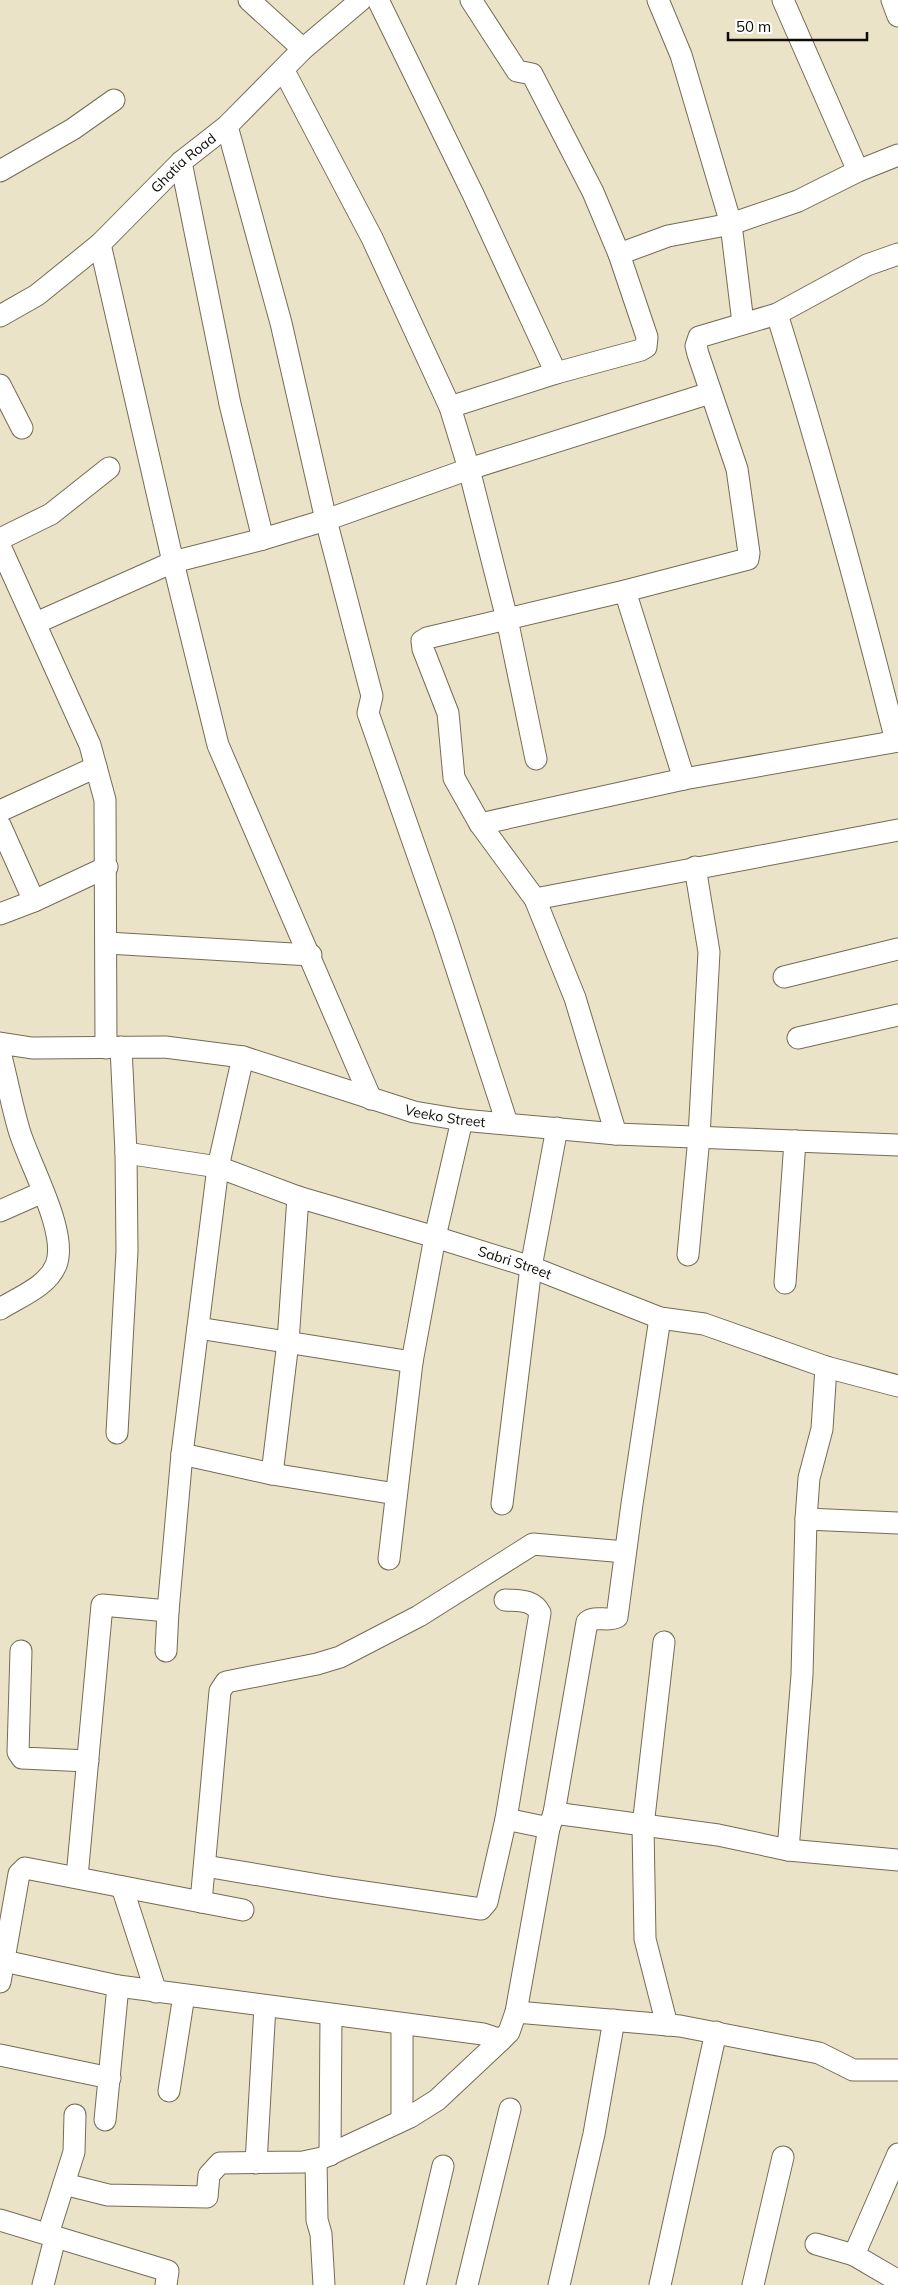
<svg xmlns="http://www.w3.org/2000/svg" width="898" height="2285" font-family="Mulish,sans-serif">
	<rect width="100%" height="100%" fill="#ebe3c8"/>
	<g fill="none" stroke-linecap="round" stroke-linejoin="round">
		<defs>
			<g id="minor">
				<path d="M249,0L303,49"/>
				<path d="M378,0L473,194L556,373L450,407"/>
				<path d="M471,0L517,71L532,74L593,192L619,254L647,337L646,347L641,350L556,373"/>
				<path d="M658,0L681,55L731,224L743,323"/>
				<path d="M783,0L858,171"/>
				<path d="M892,0L898,16"/>
				<path d="M284,71L372,238L450,407L469,469L507,619L536,759"/>
				<path d="M227,126L281,323L326,520L372,696L368,713L443,927L507,1123"/>
				<path d="M181,162L230,404L263,539L326,520L469,469L710,393"/>
				<path d="M0,171L73,129L114,100"/>
				<path d="M100,244L173,562L218,745L371,1099"/>
				<path d="M619,254L668,236L731,224L798,201L858,171L898,155"/>
				<path d="M777,314C821,455 860,598 896,741"/>
				<path id="s1" d="M0,316L37,295L100,244L181,162L227,126L303,49L361,0"/>
				<path d="M0,385L22,428"/>
				<path d="M0,539L51,514L109,468"/>
				<path d="M0,546L90,745L105,800L106,1048"/>
				<path d="M625,591L684,779"/>
				<path d="M36,623L173,562L263,539"/>
				<path d="M0,811L96,767"/>
				<path d="M480,824L684,779L898,741"/>
				<path d="M0,825L34,901"/>
				<path d="M535,899L898,830"/>
				<path d="M0,914L34,901L107,867"/>
				<path d="M107,943L311,955"/>
				<path d="M784,977L898,949"/>
				<path d="M798,1038L898,1015"/>
				<path id="s2" d="M0,1043L32,1048L165,1047L243,1057L414,1112L462,1120L616,1134L898,1145"/>
				<path d="M616,1134L575,998L535,899L480,824L454,778L448,713L423,649L422,641L427,638L625,591L748,559L749,553L737,469L698,354L696,346L699,337L777,314L867,265L898,254"/>
				<path id="s3" d="M126,1153L218,1167L298,1197L435,1237L531,1267L660,1318L704,1324L826,1367L898,1386"/>
				<path d="M0,1211L43,1192"/>
				<path d="M688,1255L699,1137L709,952L695,867"/>
				<path d="M785,1283L795,1141"/>
				<path d="M0,1309C19,1297 47,1287 56,1265C69,1233 29,1164 19,1130C12,1106 7,1080 1,1056L3,1044"/>
				<path d="M198,1328L412,1362"/>
				<path d="M117,1433L127,1251L126,1153L121,1047"/>
				<path d="M182,1454L272,1474L396,1494"/>
				<path d="M272,1474L288,1342L298,1197"/>
				<path d="M502,1504L531,1267L557,1128"/>
				<path d="M806,1519L898,1523"/>
				<path d="M389,1559L412,1362L435,1237L462,1120"/>
				<path d="M664,1642L643,1826L645,1939L667,2025"/>
				<path d="M21,1651L18,1752L22,1758L88,1761"/>
				<path d="M166,1651L168,1611"/>
				<path d="M554,1813L718,1835L788,1850L898,1860"/>
				<path d="M506,1819L549,1828"/>
				<path d="M788,1850L802,1675L806,1519L809,1478L822,1429L826,1367"/>
				<path d="M205,1866L331,1887L481,1909L487,1902L506,1819L540,1613C533,1599 519,1601 505,1600"/>
				<path d="M77,1877L102,1605L168,1611L182,1454L218,1167L243,1057"/>
				<path d="M122,1887L156,1992"/>
				<path d="M201,1902L220,1691L226,1682L317,1664L340,1657L419,1616L533,1544L625,1552"/>
				<path d="M4,1961L118,1986L483,2034L501,2040L509,2032L516,2012L549,1828L554,1813L587,1622C596,1615 607,1622 617,1617L632,1504L660,1318"/>
				<path d="M0,1982L19,1874L25,1868L243,1910"/>
				<path d="M516,2012L680,2026L819,2053L853,2070H898"/>
				<path d="M402,2024V2120"/>
				<path d="M0,2055L110,2078"/>
				<path d="M169,2091L184,1995"/>
				<path d="M105,2120L118,1986"/>
				<path d="M330,2155L331,2015"/>
				<path d="M316,2160L317,2220L321,2234L324,2285"/>
				<path d="M256,2163L265,2006"/>
				<path d="M64,2184L108,2195L207,2197L209,2175L220,2163L303,2162L322,2158L410,2117L437,2100L501,2040"/>
				<path d="M0,2220L168,2271L166,2285"/>
				<path d="M48,2234L74,2152L75,2115"/>
				<path d="M816,2244L854,2255L895,2279L897,2285"/>
				<path d="M854,2255L898,2154"/>
				<path d="M43,2285L55,2238"/>
				<path d="M415,2285L443,2166"/>
				<path d="M467,2285L510,2109"/>
				<path d="M559,2285L594,2134L614,2020"/>
				<path d="M660,2285L716,2032"/>
				<path d="M753,2285L783,2157"/>
			</g>
		</defs>
		<use href="#minor" stroke="#736c54" stroke-width="23"/>
		<use href="#minor" stroke="#fff" stroke-width="21"/>
	</g>
	<g text-anchor="middle" dominant-baseline="central" stroke-width="5" stroke-linejoin="round" paint-order="stroke">
		<g font-size="14" fill="#0e0c04" stroke="#fff">
			<text stroke="none"><textPath href="#s1" startOffset="240">Ghatia Road</textPath></text>
			<text stroke="none"><textPath href="#s2" startOffset="455">Veeko Street</textPath></text>
			<text stroke="none"><textPath href="#s3" startOffset="405">Sabri Street</textPath></text>
		</g>
	</g>
	<path d="M728 32v8h139v-8" fill="none" stroke="#0e0c04" stroke-width="2.5"/>
	<text x="736" y="32" font-size="15" fill="#0e0c04" stroke="#ffffff" stroke-width="4" paint-order="stroke">50 m</text>
</svg>
